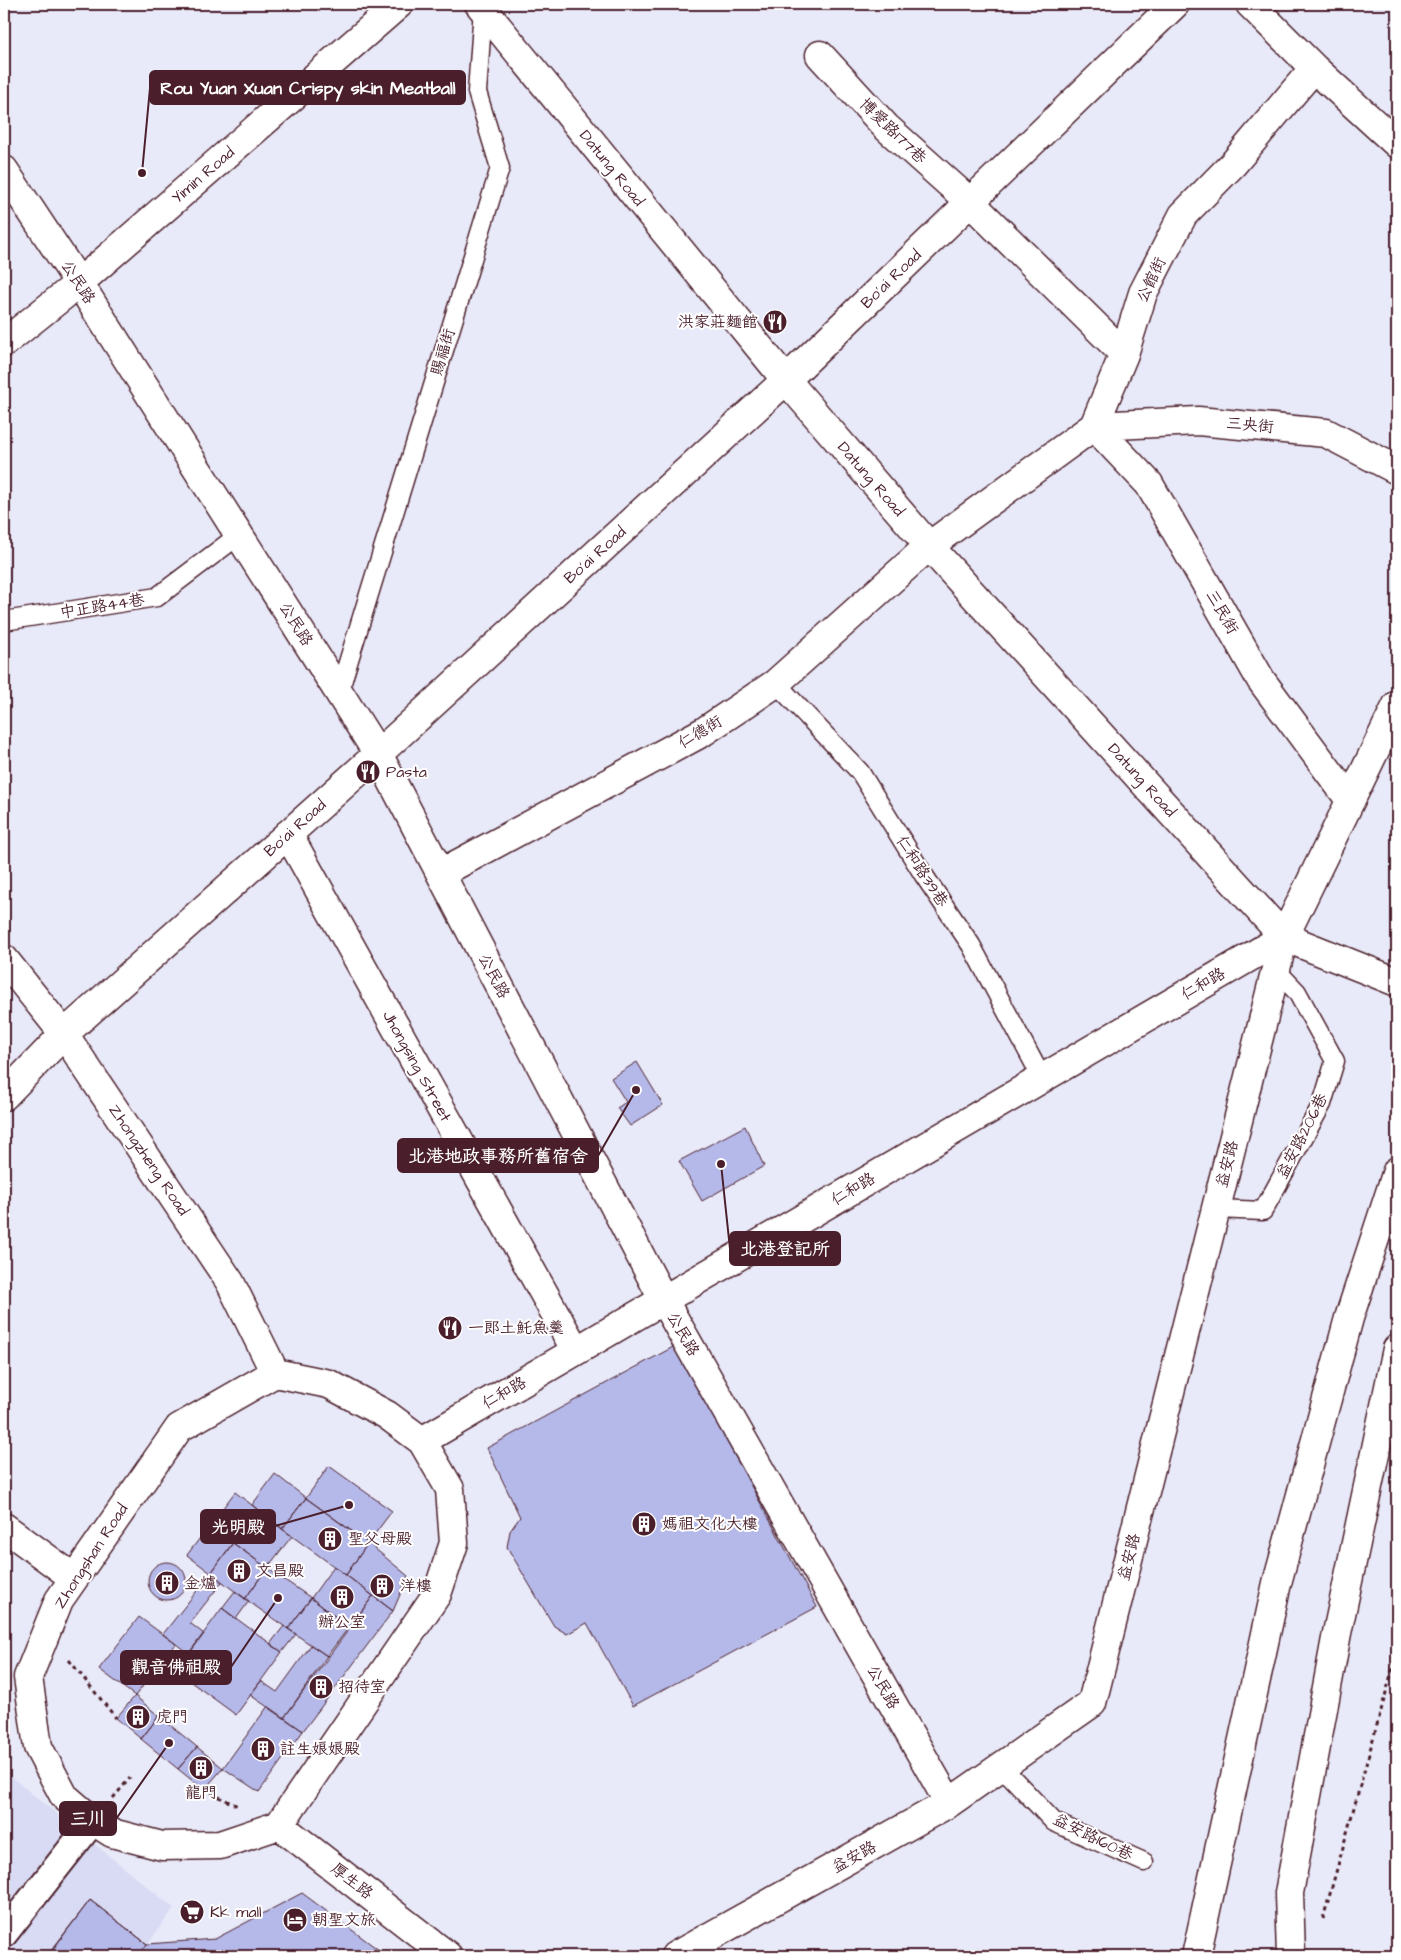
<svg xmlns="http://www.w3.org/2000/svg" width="1401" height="1960" font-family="'Architects Daughter','LXGW WenKai TC',sans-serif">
	<rect width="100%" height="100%" fill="#e9eaf9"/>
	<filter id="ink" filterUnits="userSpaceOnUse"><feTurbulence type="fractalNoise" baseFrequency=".02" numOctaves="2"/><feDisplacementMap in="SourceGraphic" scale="10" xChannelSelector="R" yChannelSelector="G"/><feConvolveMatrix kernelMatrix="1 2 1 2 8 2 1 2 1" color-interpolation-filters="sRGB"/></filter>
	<g filter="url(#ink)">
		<path fill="#d9dbf4" d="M4,1771L174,1908L139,1956H4Z"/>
		<path fill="#b5b9ea" stroke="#4a1f2b" d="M637,1062L663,1105L630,1126L617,1108L626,1102L611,1078Z
			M745,1126L764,1166L702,1201L679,1161Z
			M675,1346L817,1607L633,1706L587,1623L567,1634L554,1626L507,1547L510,1531L520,1517L487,1448Z
			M329,1466L392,1511L368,1543L306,1498Z
			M275,1474L306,1498L282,1529L252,1505Z
			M235,1492L257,1509L211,1573L187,1555Z
			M306,1498L368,1543L346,1575L282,1529Z
			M257,1509L292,1536L267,1568L233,1543Z
			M233,1543L267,1568L245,1599L211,1573Z
			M368,1543L408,1576L393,1611L346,1575Z
			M148 1581a19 19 0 1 1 38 0a19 19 0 1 1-38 0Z
			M334,1566L373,1596L349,1627L311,1598Z
			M267,1568L311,1598L288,1629L245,1599Z
			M211,1573L222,1582L190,1623L204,1634L189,1654L163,1634Z
			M235,1591L249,1601L236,1619L222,1608Z
			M373,1596L393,1611L303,1731L284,1718Z
			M311,1598L349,1627L327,1656L288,1629Z
			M222,1608L282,1652L236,1715L176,1671Z
			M139,1617L176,1644L135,1696L99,1669Z
			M284,1626L296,1634L282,1652L270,1644Z
			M311,1645L327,1656L284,1718L250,1695L261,1681L277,1692Z
			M135,1696L159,1716L141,1739L116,1718Z
			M268,1706L303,1731L259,1792L223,1768Z
			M159,1716L197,1747L178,1769L141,1739Z
			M197,1747L223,1768L204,1790L178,1769Z
			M302,1893L387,1956H47L90,1900L147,1944L215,1939Z
			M90,1900L147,1944L138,1956H48Z"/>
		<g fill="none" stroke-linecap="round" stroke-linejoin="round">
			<defs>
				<path id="service" d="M4,621L157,597L239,535
					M776,683L860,772L923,874L971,945L1042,1078
					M339,692L500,168L477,92L483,9
					M1216,1209L1263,1211L1322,1104L1335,1061L1297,992L1276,970
					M1001,1766L1054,1822L1144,1862"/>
				<path id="pedestrian" d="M4,1934L93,1821"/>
				<path id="minor" d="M479,4L786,380L929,546L1284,937
					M820,55L886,127L970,202L1124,354
					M1314,68L1397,144
					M4,170L79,283L378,754L664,1301L949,1803
					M4,343L79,283L399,4
					M1094,426L1149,484L1261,680L1350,800
					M1094,426L1198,421L1326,433L1397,470
					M288,834L576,1351
					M441,873L703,732L776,683L929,546L1094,426L1124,354L1143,293L1183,215L1233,164L1314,68L1250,4
					M4,959L64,1034L230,1282L275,1373
					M4,1096L64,1034L378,754L786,380L1175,4
					M275,1373L329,1384L387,1415L422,1441L450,1489L454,1543L437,1594L279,1825L220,1845L162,1846L112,1833L93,1821L64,1796L38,1747L28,1677L59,1600L179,1428Z
					M422,1441L1284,937L1397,982
					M4,1527L74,1578
					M279,1825L448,1956
					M675,1956L949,1803L1092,1703L1284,937L1397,705
					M1196,1956L1277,1583L1349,1318L1397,1171
					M1291,1956L1289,1893L1337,1633L1397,1349"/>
			</defs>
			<use href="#service" stroke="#4a1f2b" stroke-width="21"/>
			<use href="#pedestrian" stroke="#4a1f2b" stroke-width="30"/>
			<use href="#minor" stroke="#4a1f2b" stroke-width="31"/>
			<path stroke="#4a1f2b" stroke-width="3" stroke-dasharray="4 4" stroke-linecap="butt" d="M69,1660L116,1718
				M204,1790L238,1806
				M113,1798L130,1778
				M1323,1919L1397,1653"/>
			<use href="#service" stroke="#fff" stroke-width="18"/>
			<use href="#pedestrian" stroke="#fff" stroke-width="26"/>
			<use href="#minor" stroke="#fff" stroke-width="28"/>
		</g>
	</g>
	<defs>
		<symbol id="restaurant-disc" viewBox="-11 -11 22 22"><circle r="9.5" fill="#4a1f2b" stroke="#fff"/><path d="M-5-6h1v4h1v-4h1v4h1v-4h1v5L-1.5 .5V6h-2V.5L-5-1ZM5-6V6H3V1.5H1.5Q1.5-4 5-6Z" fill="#fff"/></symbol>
		<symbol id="building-disc" viewBox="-11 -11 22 22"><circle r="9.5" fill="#4a1f2b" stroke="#fff"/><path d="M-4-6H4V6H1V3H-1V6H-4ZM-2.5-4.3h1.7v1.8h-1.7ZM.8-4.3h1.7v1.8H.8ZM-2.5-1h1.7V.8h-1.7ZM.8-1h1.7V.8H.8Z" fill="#fff"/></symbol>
		<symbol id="supermarket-disc" viewBox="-11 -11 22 22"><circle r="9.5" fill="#4a1f2b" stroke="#fff"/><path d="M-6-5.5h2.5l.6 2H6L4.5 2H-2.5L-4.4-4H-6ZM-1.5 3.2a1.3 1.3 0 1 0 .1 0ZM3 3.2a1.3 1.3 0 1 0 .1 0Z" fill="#fff"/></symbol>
		<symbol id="hotel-disc" viewBox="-11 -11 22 22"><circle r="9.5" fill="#4a1f2b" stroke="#fff"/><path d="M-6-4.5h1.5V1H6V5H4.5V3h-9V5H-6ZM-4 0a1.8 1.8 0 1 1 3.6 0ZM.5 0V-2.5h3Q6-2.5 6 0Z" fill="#fff"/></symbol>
	</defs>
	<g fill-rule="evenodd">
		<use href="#restaurant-disc" x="761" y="308" width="28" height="28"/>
		<use href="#restaurant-disc" x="354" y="758" width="28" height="28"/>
		<use href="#restaurant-disc" x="436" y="1314" width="28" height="28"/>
		<use href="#building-disc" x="630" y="1510" width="28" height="28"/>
		<use href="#building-disc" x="316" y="1525" width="28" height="28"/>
		<use href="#building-disc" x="225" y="1557" width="28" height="28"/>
		<use href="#building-disc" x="153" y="1569" width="28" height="28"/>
		<use href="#building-disc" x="368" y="1572" width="28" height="28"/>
		<use href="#building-disc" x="328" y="1583" width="28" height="28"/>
		<use href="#building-disc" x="307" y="1673" width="28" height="28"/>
		<use href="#building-disc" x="124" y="1703" width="28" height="28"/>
		<use href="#building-disc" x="249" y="1735" width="28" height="28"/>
		<use href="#building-disc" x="187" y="1754" width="28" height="28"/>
		<use href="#supermarket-disc" x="178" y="1898" width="28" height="28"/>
		<use href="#hotel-disc" x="281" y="1906" width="28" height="28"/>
	</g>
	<g text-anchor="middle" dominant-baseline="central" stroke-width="4" stroke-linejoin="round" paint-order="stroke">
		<g font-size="16" fill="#4a1f2b" stroke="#fff">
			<text transform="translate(893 131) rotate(44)">博愛路177巷</text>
			<text transform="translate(612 168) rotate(51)">Datung Road</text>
			<text transform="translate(203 175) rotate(-41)">Yimin Road</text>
			<text transform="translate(891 279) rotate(-44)">Bo'ai Road</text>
			<text transform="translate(1151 280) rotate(-65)">公館街</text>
			<text transform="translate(78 282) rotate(57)">公民路</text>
			<text transform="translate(443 352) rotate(-73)">賜福街</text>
			<text transform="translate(1250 425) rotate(5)">三央街</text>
			<text transform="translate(871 479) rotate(49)">Datung Road</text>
			<text transform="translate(595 555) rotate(-42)">Bo'ai Road</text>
			<text transform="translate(102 606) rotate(-9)">中正路44巷</text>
			<text transform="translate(1222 612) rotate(60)">三民街</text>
			<text transform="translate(296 624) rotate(58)">公民路</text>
			<text transform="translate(700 732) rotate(-31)">仁德街</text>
			<text transform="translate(1142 780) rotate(48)">Datung Road</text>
			<text transform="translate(295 828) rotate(-42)">Bo'ai Road</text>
			<text transform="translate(922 871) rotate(57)">仁和路39巷</text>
			<text transform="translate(494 976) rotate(62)">公民路</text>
			<text transform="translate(1203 984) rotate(-30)">仁和路</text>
			<text transform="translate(417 1066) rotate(61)">Jhongsing Street</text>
			<text transform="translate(1302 1136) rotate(-63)">益安路206巷</text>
			<text transform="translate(149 1160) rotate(56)">Zhongzheng Road</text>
			<text transform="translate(1227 1164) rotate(-76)">益安路</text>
			<text transform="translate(853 1189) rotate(-31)">仁和路</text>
			<text transform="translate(683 1334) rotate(60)">公民路</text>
			<text transform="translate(504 1393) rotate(-30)">仁和路</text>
			<text transform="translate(91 1556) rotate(-57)">Zhongshan Road</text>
			<text transform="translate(1129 1557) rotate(-76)">益安路</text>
			<text transform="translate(883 1687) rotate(60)">公民路</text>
			<text transform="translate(1093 1837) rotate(26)">益安路160巷</text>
			<text transform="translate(854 1857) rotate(-29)">益安路</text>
			<text transform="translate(352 1881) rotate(38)">厚生路</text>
		</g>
		<g font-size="16" fill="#4a1f2b" stroke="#fff" text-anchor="start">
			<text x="758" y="322" text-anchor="end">洪家莊麵館</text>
			<text x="386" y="772">Pasta</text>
			<text x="468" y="1328">一郎土魠魚羹</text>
			<text x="662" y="1524">媽祖文化大樓</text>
			<text x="348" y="1539">聖父母殿</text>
			<text x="256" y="1571">文昌殿</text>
			<text x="184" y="1583">金爐</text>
			<text x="400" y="1586">洋樓</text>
			<text x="342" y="1622" text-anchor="middle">辦公室</text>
			<text x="338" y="1687">招待室</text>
			<text x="156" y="1717">虎門</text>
			<text x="280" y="1749">註生娘娘殿</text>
			<text x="201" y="1793" text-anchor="middle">龍門</text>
			<text x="210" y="1912">Kk mall</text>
			<text x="312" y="1920">朝聖文旅</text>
		</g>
	</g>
	<path fill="none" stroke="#4a1f2b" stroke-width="2" d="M142 173L150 88M636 1090L598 1156M721 1164L730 1249M349 1505L275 1526M278 1598L231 1667M169 1743L116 1819"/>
	<g fill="#4a1f2b" stroke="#fff" stroke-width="2">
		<circle cx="142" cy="173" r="5"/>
		<circle cx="636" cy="1090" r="5"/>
		<circle cx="721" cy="1164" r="5"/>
		<circle cx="349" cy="1505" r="5"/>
		<circle cx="278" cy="1598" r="5"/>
		<circle cx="169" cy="1743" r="5"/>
	</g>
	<g fill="#4a1f2b" stroke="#4a1f2b" stroke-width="2">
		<rect x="150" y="71" width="315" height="33" rx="5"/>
		<rect x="398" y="1139" width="200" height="33" rx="5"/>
		<rect x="730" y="1232" width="110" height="33" rx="5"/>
		<rect x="201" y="1510" width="74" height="33" rx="5"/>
		<rect x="121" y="1651" width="110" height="33" rx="5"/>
		<rect x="60" y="1802" width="56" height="33" rx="5"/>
	</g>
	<g font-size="18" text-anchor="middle" font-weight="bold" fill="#fff">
		<text x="308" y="94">Rou Yuan Xuan Crispy skin Meatball</text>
		<text x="498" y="1162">北港地政事務所舊宿舍</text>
		<text x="785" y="1255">北港登記所</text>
		<text x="238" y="1533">光明殿</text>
		<text x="176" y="1673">觀音佛祖殿</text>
		<text x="88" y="1825">三川</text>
	</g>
	<rect width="1401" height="1960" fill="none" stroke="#fff" stroke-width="20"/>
	<rect x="10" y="10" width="1381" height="1940" fill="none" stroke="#4a1f2b" stroke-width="2" filter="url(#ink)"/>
</svg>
